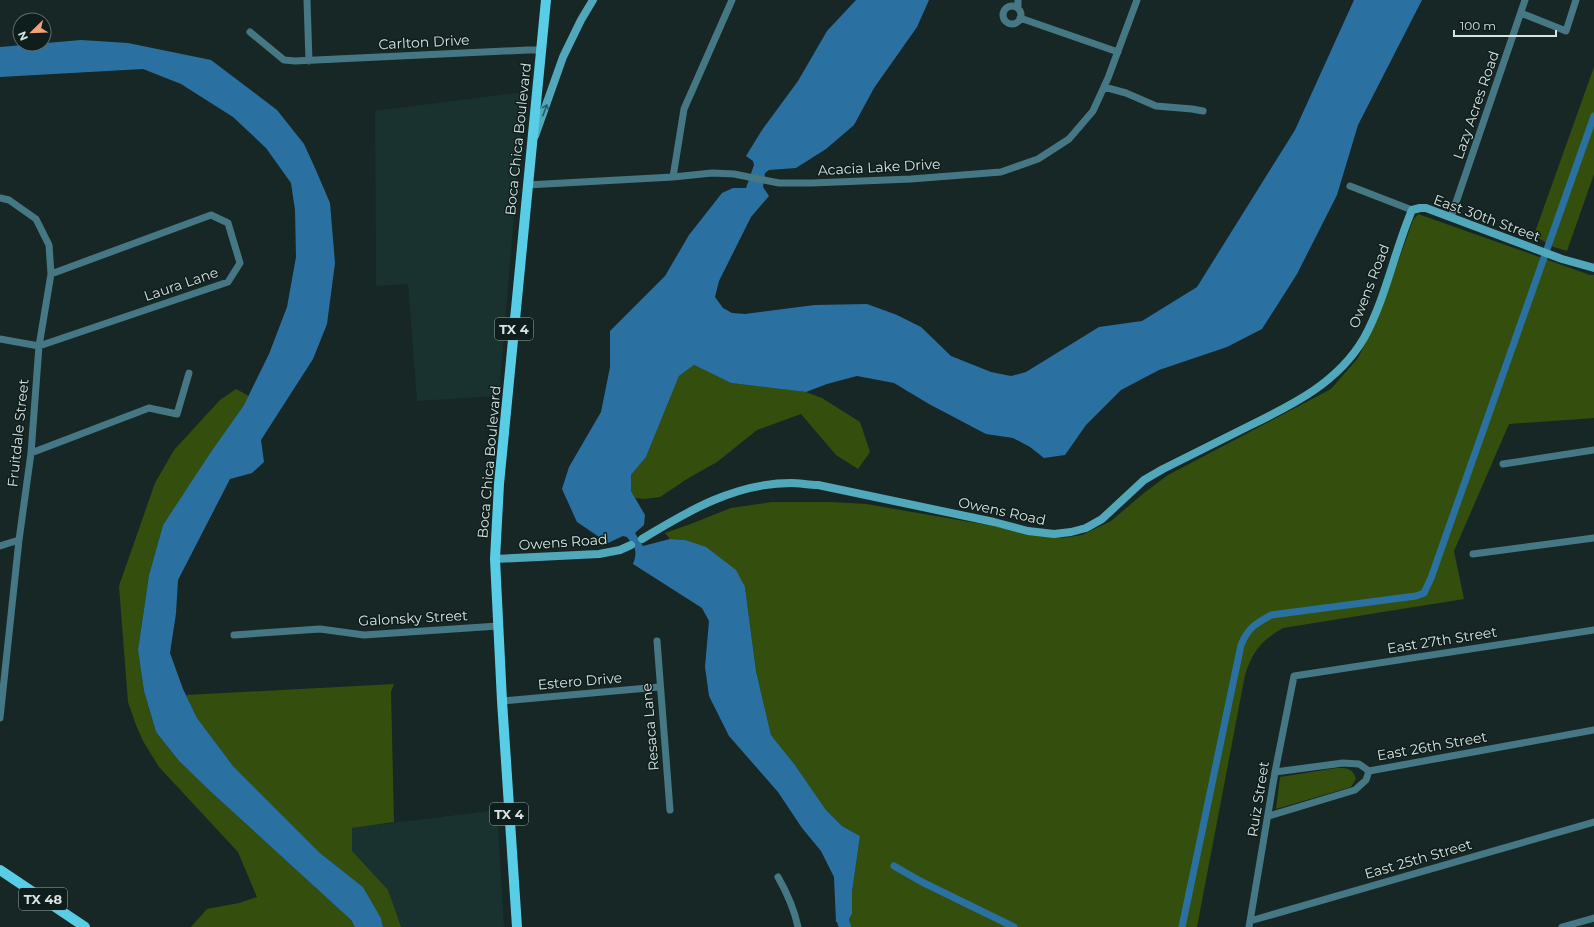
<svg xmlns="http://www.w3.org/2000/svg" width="1594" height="927" font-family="Montserrat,sans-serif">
	<rect width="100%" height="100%" fill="#172725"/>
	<path fill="#19322f" d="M524,92L499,396L417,401L408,284L376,286L375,111Z
		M497,810L504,927H391L347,860L343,829Z"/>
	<path fill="#344f0d" d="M1594,67V174L1567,251L1551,246L1534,235Z
		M1418,214L1590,275H1594V418L1509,424L1454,551L1464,599L1283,628C1261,641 1253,651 1245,675L1197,927H851L848,921L852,914V892L860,836L842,826L826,810L795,765L771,735L756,671L745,587L685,540L670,539L665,533L688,525L731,508L772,502H831L866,504L1063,538L1082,535L1111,521L1144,493L1168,475L1331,389L1358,358L1378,318L1413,220Z
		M694,365L731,383L806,392L822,398L860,422L870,452L858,469L836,455L801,414L757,430L717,462L687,479L660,497L645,499L635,498L631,491V475L646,457L679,376Z
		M236,389L249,396L244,405L163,525L149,575L138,650L144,691L156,732L179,761L210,791L350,919L355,927H191L207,909L239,903L257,897L238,852L159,767L143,741L136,725L128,702L119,586L155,483L174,450L220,400Z
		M394,684L391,692L394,822L352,828V851L388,890L401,927H383L381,918L363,887L320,853L233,766L197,718L186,695Z
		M1337,768C1347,768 1353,768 1356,779L1351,787L1276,809L1280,777Z"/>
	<path fill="#2a71a1" d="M856,0H929L917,27L874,88L854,125L826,149L796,168L769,170L765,173L763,187L769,196L751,217L719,281L715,297L723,308L732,313L745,314L815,305L867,304L897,315L921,327L951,356L991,372L1011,376L1026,372L1099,327L1142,321L1197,287L1295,130L1354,0H1422L1358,125L1337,195L1297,274L1262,329L1227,347L1159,370L1121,390L1086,425L1065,455L1044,458L1030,447L1013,438L986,434L929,404L894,383L857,376L827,384L806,392L731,383L694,365L679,376L646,457L631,475V491L645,515L644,525L635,533L643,546L670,539L685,540L706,547L736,570L745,587L756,671L771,735L795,765L826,810L842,826L860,836L852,892V914L848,921L836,922L834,877L821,851L802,828L778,792L729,736L709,696L705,667L709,621L702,608L633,564C638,550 635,548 627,537L623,536L608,543L577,522L562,489L569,467L601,412L610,367V331L665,276L689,235L722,193L733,188H746L754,165L753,161L746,156L762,130L798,81L827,31Z
		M81,40L128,43L211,60L277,110L304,144L315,168L330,203L335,263L327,324L313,359L261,440L264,462L252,473L230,479L178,580L176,613L170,653L183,689L197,718L233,766L320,853L363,887L381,918L383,927H355L351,920L210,791L179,761L156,732L144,691L138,650L149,575L163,525L209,455L244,405L269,354L287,307L296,257L295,210L291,183L266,148L233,117L181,84L143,69L0,77V47Z"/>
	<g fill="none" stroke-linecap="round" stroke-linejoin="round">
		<path stroke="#2a71a1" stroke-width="7" d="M894,866L922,882L1014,927
			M1182,927L1241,645C1248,628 1255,624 1271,615L1416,596L1424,593L1431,578L1594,116"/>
		<path stroke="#2a71a1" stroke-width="12" d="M842,907L843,921L845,927"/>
		<path stroke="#457884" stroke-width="7" d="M307,0L309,61
			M1003 15a9 9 0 1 1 18 0a9 9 0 1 1-18 0Z
			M1018,8V0
			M1521,13L1566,31L1576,0
			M1020,18L1118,52
			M250,32L284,60L295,61L528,50H541
			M1104,87L1126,93L1156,106L1192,109L1203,111
			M673,177L684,109L732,0
			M527,185L673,177L712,173L734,174L779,183H812L911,179L1001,172L1038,159L1069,139L1093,111L1108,78L1137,0
			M1350,186L1412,210
			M0,198L9,200L36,219L49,245L51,274L39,346L31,453L19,540L0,718
			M1451,217L1525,0
			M0,339L39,346L228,282L240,263L228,223L211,215L51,274
			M31,453L149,408L177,414L189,373
			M1503,464L1594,450
			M0,546L19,540
			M1473,554L1594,538
			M234,635L320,629L364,635L498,626
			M657,641L670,810
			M502,701L659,687
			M1275,772L1343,763L1359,764L1369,771L1594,730
			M1269,816L1355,790L1366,780L1369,771
			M778,877C787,893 794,908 798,927
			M1250,921L1594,822
			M1249,927L1275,772L1294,676L1594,630
			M1562,927L1594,918"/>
		<path stroke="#51a8bb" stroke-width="8" d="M535,136L563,57L581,20L593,0
			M642,539C688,511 735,483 791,483C800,483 809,485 818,485L994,522L1028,531L1054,534L1071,532L1086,528L1102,519L1144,480L1163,469C1191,455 1219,441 1247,427C1292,405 1338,383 1364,338C1386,298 1394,252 1412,210L1420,208H1426L1562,259L1594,268
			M495,559L599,554L620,550L631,545"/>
		<path stroke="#59cde6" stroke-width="10" d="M0,870L85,927
			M517,927L502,701L495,559L499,484L546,0"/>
	</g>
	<defs><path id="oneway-shaft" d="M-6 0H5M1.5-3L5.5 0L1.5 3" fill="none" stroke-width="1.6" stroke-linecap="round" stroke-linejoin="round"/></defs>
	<use stroke="#2c5c64" href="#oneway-shaft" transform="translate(545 110) rotate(-70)"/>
	<g text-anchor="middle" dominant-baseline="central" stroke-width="3" stroke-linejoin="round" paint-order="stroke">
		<g fill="#0e1e1c" stroke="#9ba7a5" stroke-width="1">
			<rect x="495" y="318" width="38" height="22" rx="3"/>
			<rect x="490" y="803" width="38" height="22" rx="3"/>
			<rect x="19" y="888" width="48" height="22" rx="3"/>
		</g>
		<g font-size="13" font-weight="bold" fill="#d8e2e0">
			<text x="514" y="329">TX 4</text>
			<text x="509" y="814">TX 4</text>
			<text x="43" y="899">TX 48</text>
		</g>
		<g font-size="14" fill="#d8e2e0" stroke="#0e1e1c">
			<text transform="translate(424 42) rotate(-3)">Carlton Drive</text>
			<text transform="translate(1476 105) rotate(-71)">Lazy Acres Road</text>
			<text transform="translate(518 139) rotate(-84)">Boca Chica Boulevard</text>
			<text transform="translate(879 167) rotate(-3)">Acacia Lake Drive</text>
			<text transform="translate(1487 218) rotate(20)">East 30th Street</text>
			<text transform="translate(181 284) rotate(-19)">Laura Lane</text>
			<text transform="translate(1369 286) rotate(-69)">Owens Road</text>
			<text transform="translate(18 433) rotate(-84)">Fruitdale Street</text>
			<text transform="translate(489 462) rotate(-85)">Boca Chica Boulevard</text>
			<text transform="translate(1002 511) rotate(12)">Owens Road</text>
			<text transform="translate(563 542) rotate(-4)">Owens Road</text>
			<text transform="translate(413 618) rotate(-3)">Galonsky Street</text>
			<text transform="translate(1442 640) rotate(-9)">East 27th Street</text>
			<text transform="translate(580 681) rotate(-5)">Estero Drive</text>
			<text transform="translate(650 727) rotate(-95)">Resaca Lane</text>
			<text transform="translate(1432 746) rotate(-10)">East 26th Street</text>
			<text transform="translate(1258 799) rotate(-81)">Ruiz Street</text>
			<text transform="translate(1418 859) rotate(-16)">East 25th Street</text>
		</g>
	</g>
	<g transform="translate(32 32) rotate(247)"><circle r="19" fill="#0e1e1c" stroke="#5f6c6a"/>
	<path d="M0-3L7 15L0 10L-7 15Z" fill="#f1a17c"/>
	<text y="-6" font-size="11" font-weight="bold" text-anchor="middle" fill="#d8e2e0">N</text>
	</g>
	<path d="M1454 30v6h102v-6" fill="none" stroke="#d8e2e0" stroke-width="2"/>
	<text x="1460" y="30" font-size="12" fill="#d8e2e0" stroke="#0e1e1c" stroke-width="3" paint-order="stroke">100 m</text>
</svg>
